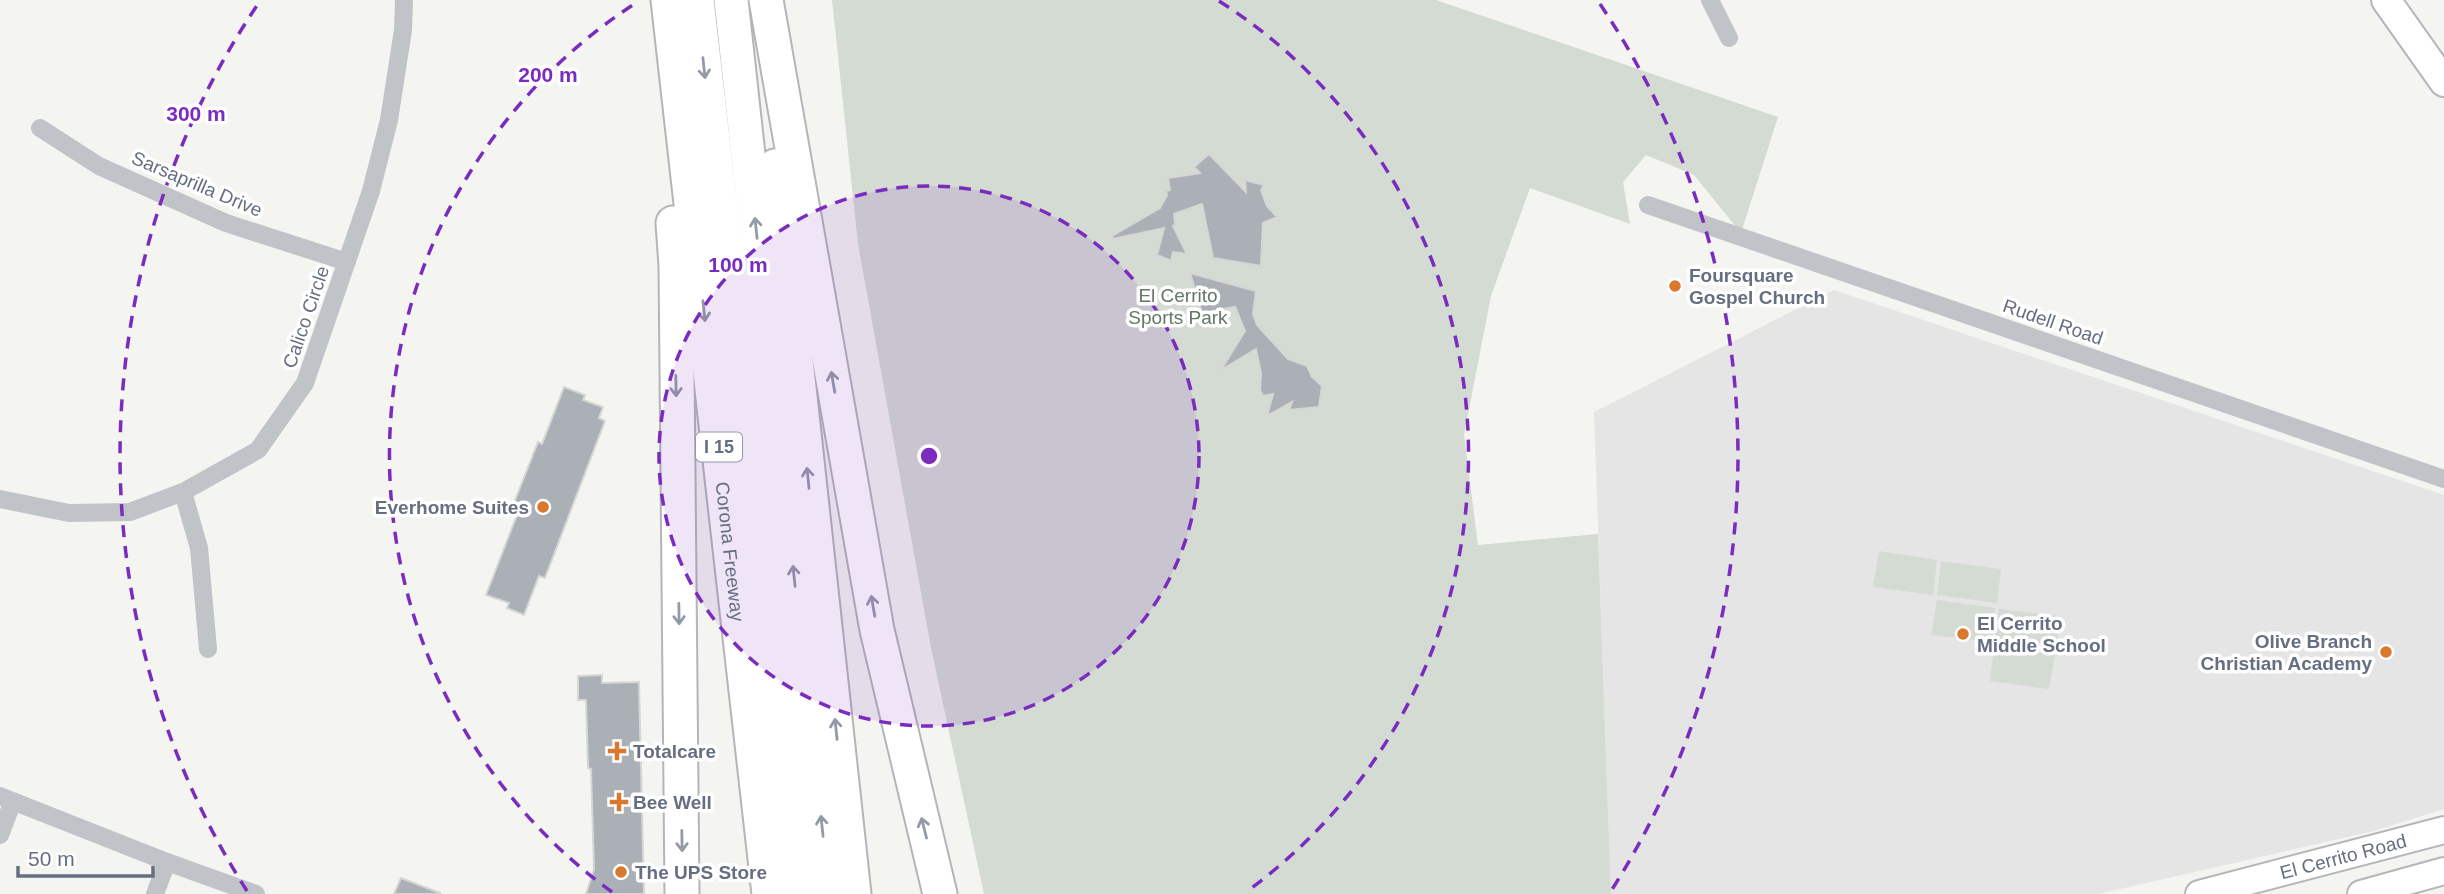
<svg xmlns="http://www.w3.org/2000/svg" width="2444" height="894" font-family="Arial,sans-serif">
	<rect width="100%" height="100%" fill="#f4f5f1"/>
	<path fill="#e5e5e5" d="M1834,290L2444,495V809L2374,831L2098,894H1611L1594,412Z"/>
	<path fill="#d4dbd3" d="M832,0H1436L1778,117L1741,233L1694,175L1646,155L1623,182L1630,224L1530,188L1491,296L1464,435L1478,545L1598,534L1611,894H984L931,648L858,244Z
		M1879,551L1937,560L1933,595L1873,587Z
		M1941,561L2001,569L1997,603L1937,595Z
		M1937,600L1995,608L1992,642L1931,635Z
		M1999,609L2060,616L2056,650L1994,643Z
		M1994,647L2055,655L2049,689L1990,681Z"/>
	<path fill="#abb0b7" stroke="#d6d6d4" stroke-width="2" d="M1209,154L1246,192L1245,180L1264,185L1261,190L1267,206L1277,217L1263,223L1261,266L1213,258L1202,204L1174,214L1175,225L1173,226L1187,254L1173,252L1171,261L1157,255L1164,228L1113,239L1112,236L1160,208L1167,195L1166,191L1170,190L1168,178L1200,173L1194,167Z
		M1190,273L1256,291L1253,314L1257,325L1288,359L1307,366L1312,377L1322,386L1319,407L1289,410L1292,402L1267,416L1273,394L1263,396L1260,390L1261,373L1256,349L1221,370L1245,331L1235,307L1202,313Z
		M564,387L585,395L583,400L603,407L599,418L605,421L545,578L539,576L524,615L507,608L509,603L486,595L517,515L510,513L538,442L542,444Z
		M602,675V683L639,682L644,894H586L594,869L591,769L588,768L586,700H578V676Z
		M401,878L440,893V894H394Z"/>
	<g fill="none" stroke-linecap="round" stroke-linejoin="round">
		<defs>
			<g id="secondary">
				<path id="s1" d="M2199,894L2444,830"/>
				<path d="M2361,894L2444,871"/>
			</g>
			<path id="primary" d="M2386,0L2444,82"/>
			<g id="motorway">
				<path id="s2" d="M668,0L769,894"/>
				<path d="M697,0L800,894"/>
				<path d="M731,0L829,894"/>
				<path d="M766,0L877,630L940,894"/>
				<path d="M775,166L854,894"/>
				<path d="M673,223L676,266L682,894"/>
			</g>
		</defs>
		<use href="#secondary" stroke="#b3b6bb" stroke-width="30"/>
		<use href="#primary" stroke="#b3b6bb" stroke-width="32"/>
		<use href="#motorway" stroke="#b3b5b9" stroke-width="37"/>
		<path stroke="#c0c3c7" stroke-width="18" d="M1710,0L1729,38
			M40,128L99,166L226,223L347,262
			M1648,205L2444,479
			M183,492L199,548L208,649
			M0,499L69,513L130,512L183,492L258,450L305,383L371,191L389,120L403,30L404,0
			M0,796L167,862L256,894
			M0,835L13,801
			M155,894L167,862"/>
		<use href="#secondary" stroke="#fff" stroke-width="26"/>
		<use href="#primary" stroke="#fff" stroke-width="28"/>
		<use href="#motorway" stroke="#fff" stroke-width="33"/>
	</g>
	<defs><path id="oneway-shaft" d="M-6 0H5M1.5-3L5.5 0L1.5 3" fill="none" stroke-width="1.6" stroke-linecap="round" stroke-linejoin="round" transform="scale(1.75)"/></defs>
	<g stroke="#939aa7">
		<use href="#oneway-shaft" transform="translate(704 68) rotate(84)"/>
		<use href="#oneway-shaft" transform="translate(756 228) rotate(-96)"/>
		<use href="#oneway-shaft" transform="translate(704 311) rotate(84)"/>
		<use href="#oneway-shaft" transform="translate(833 382) rotate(-100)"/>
		<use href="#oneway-shaft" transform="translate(676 386) rotate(89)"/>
		<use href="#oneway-shaft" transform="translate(808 478) rotate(-96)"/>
		<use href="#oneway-shaft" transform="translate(794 576) rotate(-96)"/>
		<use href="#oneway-shaft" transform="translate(873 606) rotate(-100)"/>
		<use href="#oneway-shaft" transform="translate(679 614) rotate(89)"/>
		<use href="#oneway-shaft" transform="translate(836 729) rotate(-96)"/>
		<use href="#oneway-shaft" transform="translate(822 826) rotate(-96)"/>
		<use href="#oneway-shaft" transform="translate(924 828) rotate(-104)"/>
		<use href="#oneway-shaft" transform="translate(682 841) rotate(89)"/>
	</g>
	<circle cx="929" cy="456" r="270" fill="#7b2cbf" fill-opacity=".12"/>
	<g fill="none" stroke="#7b2cbf" stroke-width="3.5" stroke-dasharray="12 9">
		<circle cx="929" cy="456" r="270"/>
		<path d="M612 892A539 539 0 0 1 639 1M1219 1A539 539 0 0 1 1246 892"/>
		<path d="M247 891A809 809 0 0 1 258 4M1600 4A809 809 0 0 1 1611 891"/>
	</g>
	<g fill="#da782d" stroke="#fff" stroke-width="2.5">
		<circle cx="1675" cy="286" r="7"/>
		<circle cx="543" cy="507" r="7"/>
		<circle cx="1963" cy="634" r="7"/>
		<circle cx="2386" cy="652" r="7"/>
		<path d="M613.5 740.5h7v7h7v7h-7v7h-7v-7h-7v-7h7z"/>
		<path d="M615.5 791.5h7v7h7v7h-7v7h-7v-7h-7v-7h7z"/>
		<circle cx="621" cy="872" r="7"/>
	</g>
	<g text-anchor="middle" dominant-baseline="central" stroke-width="7" stroke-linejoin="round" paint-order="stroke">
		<rect fill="#fff" stroke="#939aa7" stroke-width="2" x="696" y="432.5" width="46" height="29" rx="5"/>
		<g font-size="18" font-weight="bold" fill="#656f81">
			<text x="719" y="447">I 15</text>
		</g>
		<g font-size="19" fill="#656f81" stroke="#fff">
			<text transform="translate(197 184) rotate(23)">Sarsaprilla Drive</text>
			<text transform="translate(306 317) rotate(-71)">Calico Circle</text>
			<text transform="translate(2053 322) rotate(19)">Rudell Road</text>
			<text stroke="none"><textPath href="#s2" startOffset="555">Corona Freeway</textPath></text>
			<text stroke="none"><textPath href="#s1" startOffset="149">El Cerrito Road</textPath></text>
		</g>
		<g font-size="19" font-weight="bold" fill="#656f81" stroke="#fff" text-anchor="start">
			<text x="1689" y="275">Foursquare<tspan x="1689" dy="22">Gospel Church</tspan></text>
			<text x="529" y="507" text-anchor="end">Everhome Suites</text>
			<text x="1977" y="623">El Cerrito<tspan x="1977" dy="22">Middle School</tspan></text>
			<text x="2372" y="641" text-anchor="end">Olive Branch<tspan x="2372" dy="22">Christian Academy</tspan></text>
			<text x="633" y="751">Totalcare</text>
			<text x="633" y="802">Bee Well</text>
			<text x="635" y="872">The UPS Store</text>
		</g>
		<g font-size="19" fill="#647864" stroke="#fff">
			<text x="1178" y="295">El Cerrito<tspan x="1178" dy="22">Sports Park</tspan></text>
		</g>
	</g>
	<circle cx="929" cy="456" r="10" fill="#7b2cbf" stroke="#fff" stroke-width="3.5"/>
	<g font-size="21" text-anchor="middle" font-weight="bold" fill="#7b2cbf" stroke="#fff" stroke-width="7" stroke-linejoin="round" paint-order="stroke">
		<text x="548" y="82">200 m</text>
		<text x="196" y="121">300 m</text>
		<text x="738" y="272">100 m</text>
	</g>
	<path d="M18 866v10h135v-10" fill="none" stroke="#656f81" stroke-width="3.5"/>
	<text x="28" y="866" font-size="21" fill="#656f81" stroke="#ffffff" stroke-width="5" paint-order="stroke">50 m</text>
</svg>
